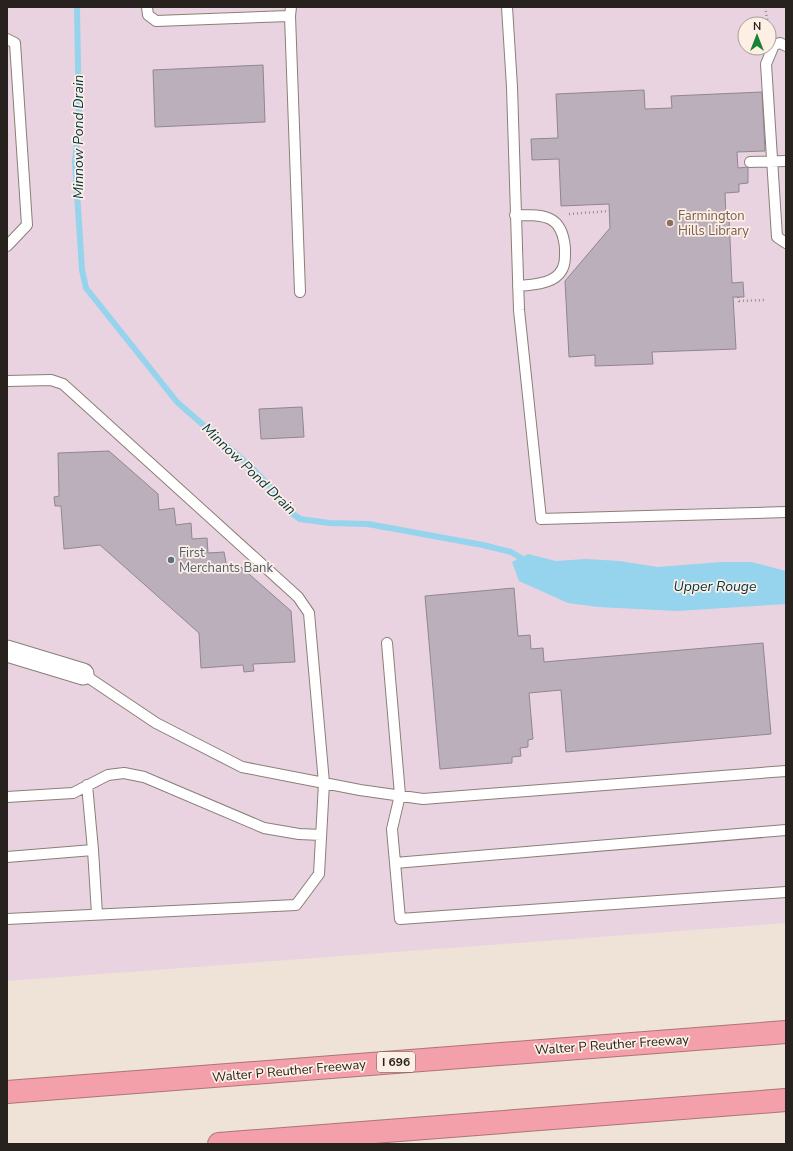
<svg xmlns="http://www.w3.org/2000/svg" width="793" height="1151" font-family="'Nunito Sans',sans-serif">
	<rect width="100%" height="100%" fill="#efe2d7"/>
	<path fill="#e9d3e1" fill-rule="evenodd" d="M7,7H786V923L7,981ZM745,24H769V48H745Z"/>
	<path fill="#96d3ec" d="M528,554L556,561L586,559L619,561L658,567L721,562H751L786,571V604L677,611L598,607L568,603L519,581L512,562Z"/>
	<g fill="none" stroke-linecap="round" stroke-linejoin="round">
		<path stroke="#96d3ec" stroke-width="6" d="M77,7L79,124L75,162L82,270L86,288L177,402L251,467L275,492L285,508L300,519L329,523L368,524L483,545L511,552L526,561"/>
	</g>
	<path fill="#baafba" stroke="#908691" d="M263,65L265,122L155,127L153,70Z
		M644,90L645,109L672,108L671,96L762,92L765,151L737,152L738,168L748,167V183L739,184V192L725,193L726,217H729L732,283L743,282L744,297H733L736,349L652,352L653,364L595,366V355L569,357L565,281L610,228L609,204L561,206L559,159L532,160L531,139L558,138L556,94Z
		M302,407L304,437L261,439L259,409Z
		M109,451L158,494L159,510L174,508L176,525L191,523L192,539L207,538L208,553L224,552L227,568L241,567L291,611L295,662L253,664L254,671L244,672L243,665L201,668L199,633L100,545L64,549L61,506H55L54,497L59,496L58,453Z
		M514,588L518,636L530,635L531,649L543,648L544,662L763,643L771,734L566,752L561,690L529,693L533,739L528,740V747L520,748L521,756L512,757V763L440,769L425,596Z"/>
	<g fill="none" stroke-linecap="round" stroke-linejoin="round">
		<defs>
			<path id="service" d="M147,7L148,15L156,21L290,16L291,7
				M507,7L512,87L519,310L541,519L786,512
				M290,16L300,292
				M7,39L15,43L27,225L7,246
				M786,46L780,43L774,45L766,64L777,237L786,243
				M750,162L786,161
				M515,215C544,215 562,214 565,248C565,257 566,266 559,274C550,284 531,285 518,286
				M7,381L51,380L63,384L298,597L309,613L324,783L319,874L296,905L7,919
				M387,643L400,795L392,829L400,919L786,892
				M83,674L156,723L242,767L360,790L423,799L786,771
				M7,797L73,793L108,775L124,773L144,777L264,828L299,834L321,835
				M93,850L97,914
				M7,857L93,850L87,785
				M395,863L786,830"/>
			<path id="minor" d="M7,651L83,674"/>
			<path id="motorway" d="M7,1092L786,1032
				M219,1144L786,1100"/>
		</defs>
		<use href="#service" stroke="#8b7f75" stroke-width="12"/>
		<use href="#minor" stroke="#8b7f75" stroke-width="23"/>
		<use href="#motorway" stroke="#ac7479" stroke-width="24"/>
		<path stroke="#968d85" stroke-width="2.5" stroke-dasharray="1 3" stroke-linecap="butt" d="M765,7L768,24
			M569,214L610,211
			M738,297L739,301L766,300"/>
		<use href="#service" stroke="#fff" stroke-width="10"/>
		<use href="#minor" stroke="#fff" stroke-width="21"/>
		<use href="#motorway" stroke="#f4a0aa" stroke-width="22"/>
	</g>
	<circle fill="#8d6e63" stroke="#fdefe4" stroke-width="1.5" cx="670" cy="223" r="4"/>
	<circle fill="#5c6f8a" stroke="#fdefe4" stroke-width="1.5" cx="171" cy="560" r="4"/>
	<g text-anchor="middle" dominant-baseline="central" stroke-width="3.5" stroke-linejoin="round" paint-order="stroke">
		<rect fill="#fdefe4" stroke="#676059" stroke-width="1" x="377" y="1052" width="38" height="20" rx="3"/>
		<g font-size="12" font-weight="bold" fill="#27221e">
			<text x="396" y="1062">I 696</text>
		</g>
		<g font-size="13" fill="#785e54" stroke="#fdefe4" text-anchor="start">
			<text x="678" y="216">Farmington<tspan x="678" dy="15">Hills Library</tspan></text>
		</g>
		<g font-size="13" fill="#4e5e75" stroke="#fdefe4" text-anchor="start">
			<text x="179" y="553">First<tspan x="179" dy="15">Merchants Bank</tspan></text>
		</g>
		<g font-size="13" fill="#27221e" stroke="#fdefe4">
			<text transform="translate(612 1045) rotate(-4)">Walter P Reuther Freeway</text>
			<text transform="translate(289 1071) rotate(-5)">Walter P Reuther Freeway</text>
		</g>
		<g font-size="14" font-style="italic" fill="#003647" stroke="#fdefe4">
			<text transform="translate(78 137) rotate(-90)">Minnow Pond Drain</text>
			<text transform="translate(249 469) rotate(44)">Minnow Pond Drain</text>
			<text x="715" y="586">Upper Rouge</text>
		</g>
	</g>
	<rect width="793" height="1151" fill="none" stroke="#27221e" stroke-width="16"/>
	<g transform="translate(757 36)"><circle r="19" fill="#fdefe4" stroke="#a79d95"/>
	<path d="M0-3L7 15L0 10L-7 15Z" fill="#188237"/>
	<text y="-6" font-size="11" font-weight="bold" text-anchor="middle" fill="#27221e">N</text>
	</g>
</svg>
